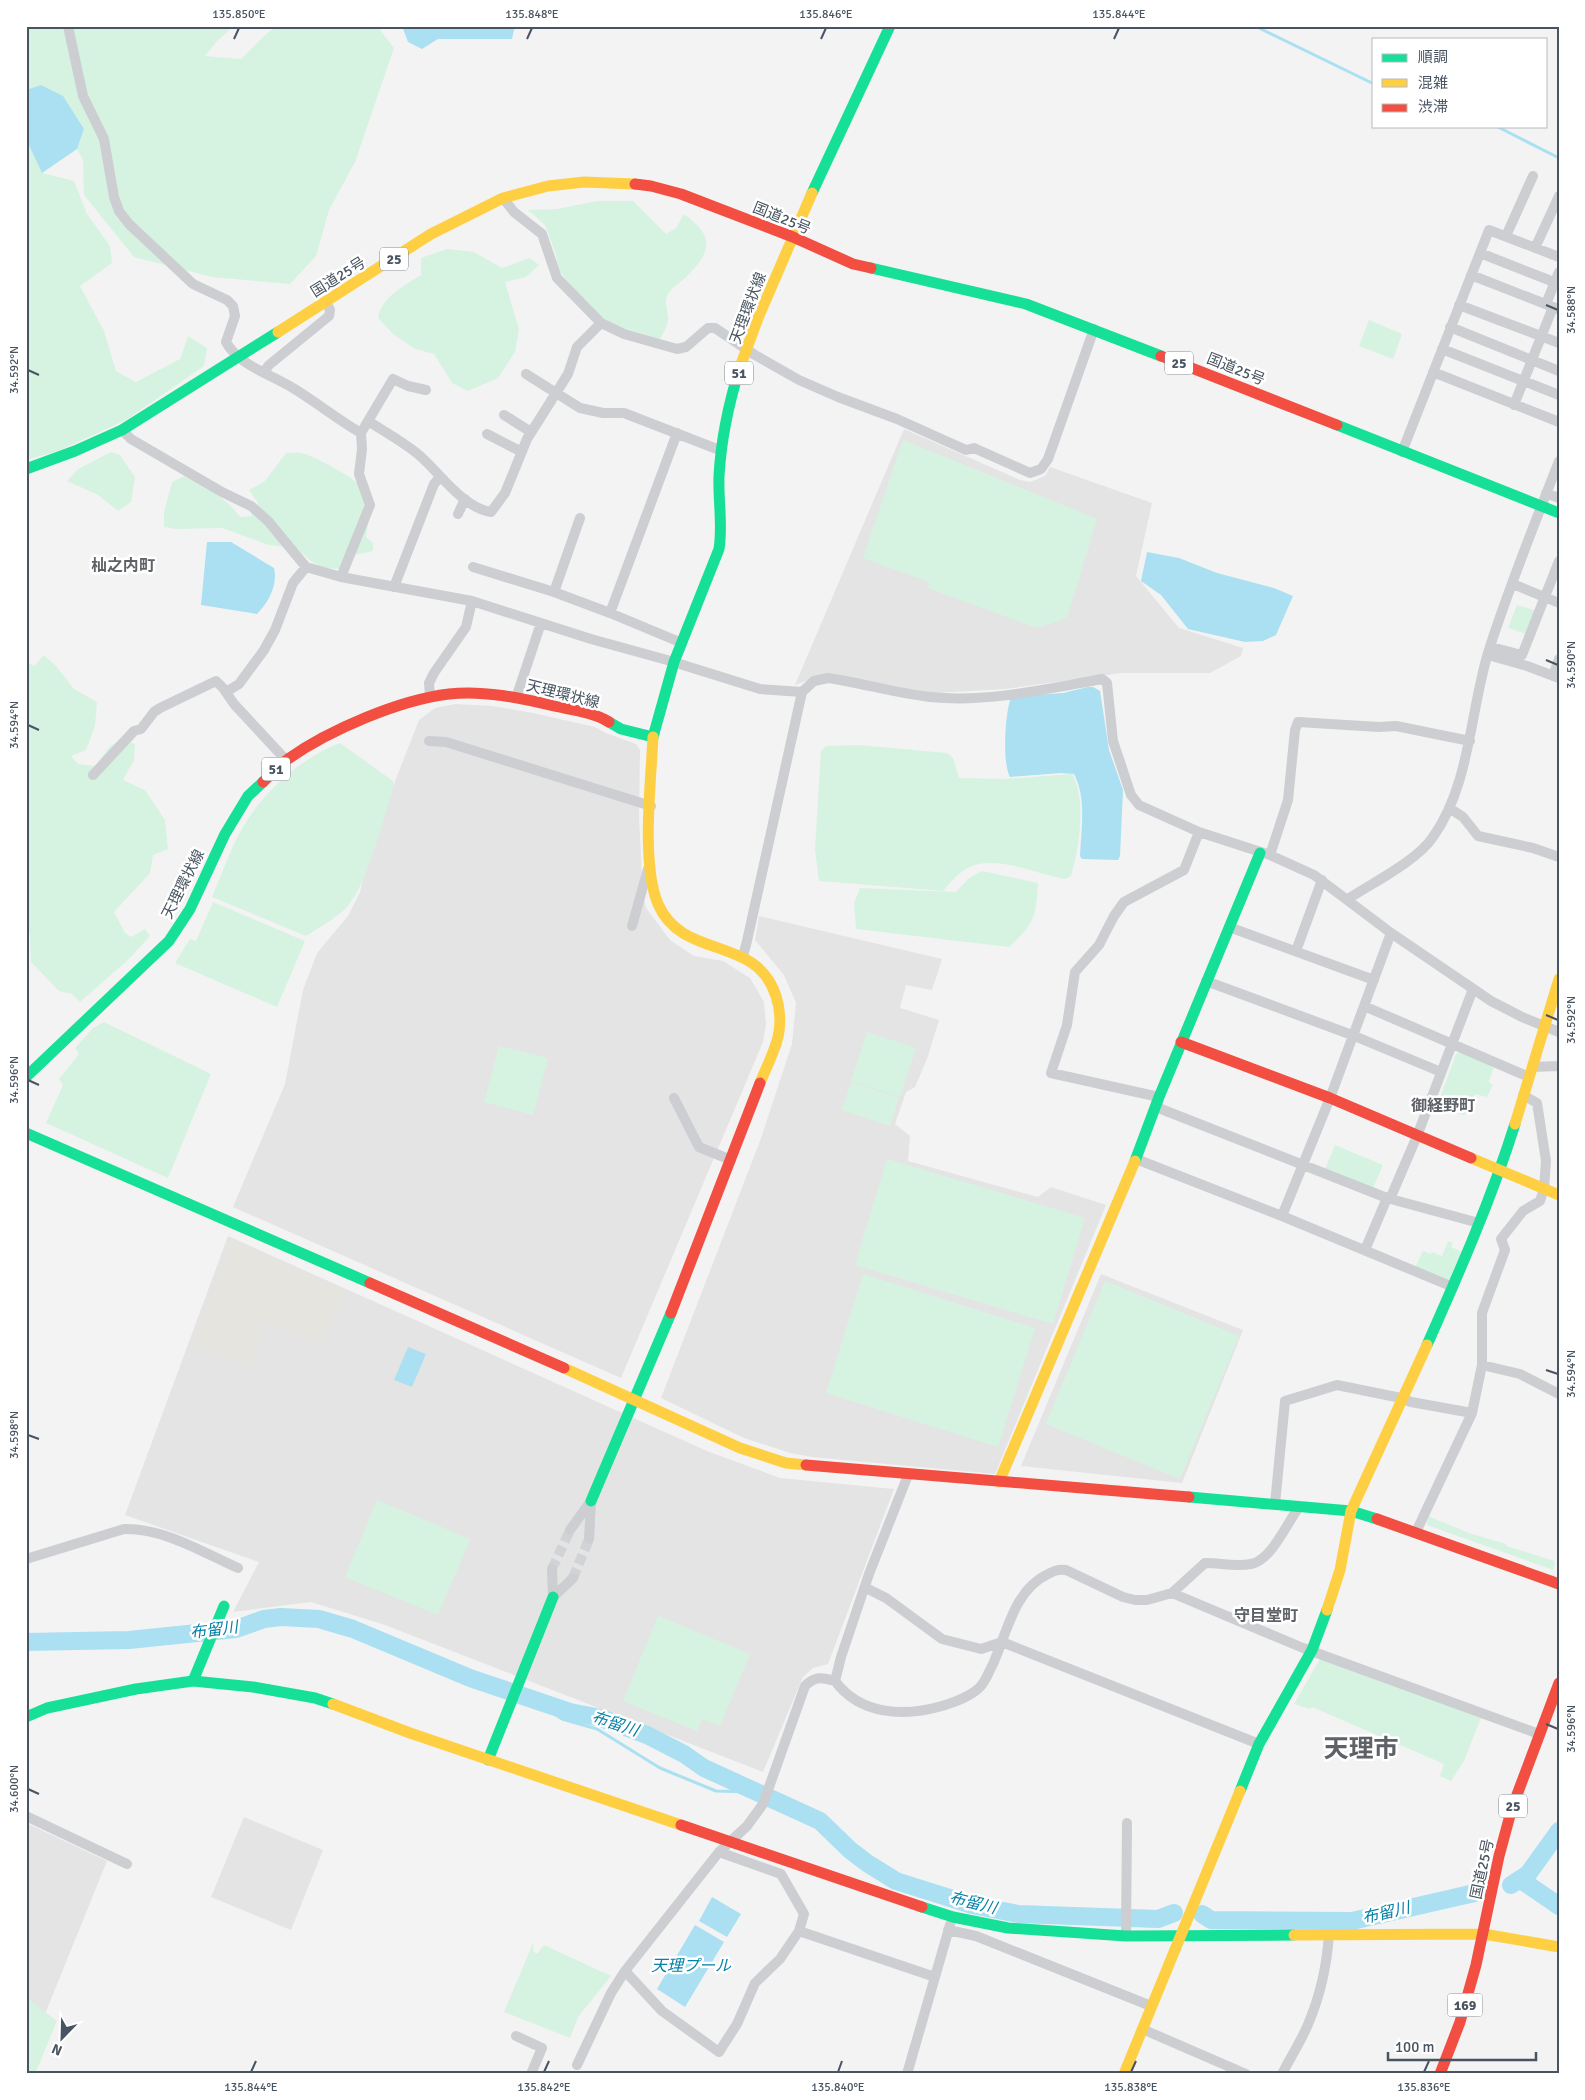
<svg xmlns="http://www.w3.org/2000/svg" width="1585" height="2100" font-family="Signika,'Noto Sans JP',sans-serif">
	<rect width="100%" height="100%" fill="#f3f3f3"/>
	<path fill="#e4e4e5" d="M904,429L1020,480L1030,482L1045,476L1050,467L1152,503L1136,576L1179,628L1243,648L1241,656L1210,673H1121L1005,689L935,693L824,674L795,685Z
		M455,704L492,706L533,713L595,727L606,733L636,744L640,750L639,815L643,896L646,908L670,940L694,956L723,961L750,978L764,1002L766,1024L763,1042L621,1378L233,1207L285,1084L303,990L317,953L348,916L360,892L374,835L419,720L435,708Z
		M759,916L942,959L932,990L906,985L900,1008L939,1020L927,1059L915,1087L906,1092L895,1124L910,1136L908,1161L1038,1197L1051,1187L1106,1205L995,1474L812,1457L790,1453L744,1438L661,1398L760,1141L792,1044L796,1003L784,975L755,940Z
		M228,1236L707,1451L780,1478L894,1489L828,1664L813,1668L803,1677L763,1772L385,1625L311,1602L233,1612L259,1562L125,1515Z
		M1101,1274L1243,1330L1182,1483L1021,1466Z
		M244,1817L323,1850L291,1930L211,1897Z
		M26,1823L107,1861L26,2061Z"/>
	<path fill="#d6f3e2" d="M26,26H234L217,41L205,56L241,59L266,34L277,26H377L394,48L355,162L329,210L316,256L290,284L212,277L134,257L84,195L83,160L77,149L84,129L41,85L26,90Z
		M26,139L42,173L74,181L87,214L110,246L112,263L80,286L104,331L116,371L136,382L180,359L188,336L207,348L204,366L126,420L58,451L26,460Z
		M597,201H633L666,234L676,228L684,214C716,237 711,253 685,278C680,283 671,288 668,294C663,304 669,312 668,321C667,327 663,334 660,339L609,324L570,285L559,270L555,252L545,225L528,210L557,209Z
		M447,249L474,252L502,268L530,258L539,265L526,277L505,282L519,329L515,352L498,378L468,391L452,383L434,354L415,349L393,334L378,318C382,296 404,286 421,275V258Z
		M1369,320L1402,334L1393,359L1359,346Z
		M903,440L1097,519L1067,618L1037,628L928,588L929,582L863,558Z
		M111,452L120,455L135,477L131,502L118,511L98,495L67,481L78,469Z
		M286,453C292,453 300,452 305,454C319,459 358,479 365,491C373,505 368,522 366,537L373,543V551L354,555L349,567C327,573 311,564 297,548L269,545L222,528L176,529L164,527V512L172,482L184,476C207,487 225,497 240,517L251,516L258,503L249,490L265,481Z
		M1517,605L1537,611L1527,634L1508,628Z
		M44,655L56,666L74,689L97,702L95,726L86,750L71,756L78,764L96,766L109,747L122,739L135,744L134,760L123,780L145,790L165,820L168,849L153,855L150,873L114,912L125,933L131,937L145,929L150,936L129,959L80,1002L72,994L59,991L31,962L30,934L26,929V661L34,666Z
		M340,743L393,781L394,786C384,816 367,886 347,907C335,919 320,927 306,936L212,897C222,874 230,849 243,827C264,791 302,757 340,743Z
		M858,745L947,753L953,758L959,778L1006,779L1072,774C1087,798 1079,850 1071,876L1065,879C1036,874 993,853 966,869C957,874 950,883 943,891L819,881L815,849L821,751L826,746Z
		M982,871L1038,883C1036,917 1035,923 1009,947L856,929L854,903L860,888L956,892L969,878Z
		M213,902L305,941L277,1007L175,963L190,939L196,941Z
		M104,1022L211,1074L168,1178L46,1123L63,1085L59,1079L79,1054L75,1048L93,1028Z
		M867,1032L916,1048L900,1097L851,1081Z
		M499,1046L548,1058L533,1115L484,1102Z
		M1463,1051L1495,1063L1489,1082L1493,1085L1487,1097L1475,1094L1465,1115L1435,1111L1456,1054Z
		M851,1082L899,1098L890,1126L842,1110Z
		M1335,1145L1383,1165L1373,1188L1325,1169Z
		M887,1159L1085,1218L1053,1324L855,1265Z
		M1448,1241L1453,1243L1451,1247L1465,1253L1451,1285L1414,1270L1423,1251L1431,1254L1432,1252L1442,1256Z
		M863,1274L1035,1328L998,1447L826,1393Z
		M1105,1281L1239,1336L1180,1479L1046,1424Z
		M377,1500L470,1539L438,1615L345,1577Z
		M1428,1516L1469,1533L1506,1544V1546L1555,1561L1553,1570L1427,1525Z
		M658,1616L750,1654L720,1726L702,1719L697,1731L623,1701Z
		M1320,1659L1482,1715L1464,1761L1451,1781L1440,1776L1444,1764L1312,1707L1310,1709L1294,1704Z
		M534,1941L533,1951L537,1954L544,1945L611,1976L578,2017L570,2038L504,2012Z
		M26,1997L57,2021L35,2074H26Z"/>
	<path fill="#e6e4df" d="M232,1240L343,1290L322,1345L265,1322L248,1367L191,1344Z"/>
	<path fill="#aae0f2" d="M402,26H515L512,39H438L422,49L408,42Z
		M41,85L63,96L84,129L77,149L42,173L26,139V90Z
		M207,542H231L274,568C278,584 269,602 257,614L201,605Z
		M1147,552L1179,558L1217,573L1274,588L1293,596L1276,635L1263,641L1245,642L1188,629L1161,595L1141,581Z
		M1088,687H1093L1100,691L1109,750L1123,790L1120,856L1118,860L1082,859L1080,856C1081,829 1087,799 1074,774L1061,773L1010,777C1002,763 1005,713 1011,697L1063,693Z
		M408,1347L426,1354L412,1387L394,1380Z
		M712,1897L741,1914L727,1937L699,1921Z
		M695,1925L724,1942L685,2007L657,1989Z"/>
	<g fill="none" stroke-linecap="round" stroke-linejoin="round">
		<path stroke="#aae0f2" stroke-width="3" d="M1256,26L1263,30
			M1265,31L1374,84
			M1496,126L1559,158
			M533,1699L562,1719L597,1729L660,1768L716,1791L754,1792"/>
		<path stroke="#aae0f2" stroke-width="18" d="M26,1642L129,1640L236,1629L264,1619L281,1617L319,1619L353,1629L470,1678L570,1712L601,1718L647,1735L684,1754L704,1768L820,1821L850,1850L867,1863L896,1881L972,1905L1018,1914L1158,1919L1174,1913
			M1521,1880L1559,1906
			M1511,1885L1528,1874L1559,1831
			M1202,1914L1211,1920L1352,1921L1479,1892"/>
		<path stroke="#d1d3d6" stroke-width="10" stroke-dasharray="10 5" stroke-linecap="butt" d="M552,1569L570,1530
			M573,1578L589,1539"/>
		<path stroke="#ccced2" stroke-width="10" d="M68,26L83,96L104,139L114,197L119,211L129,224L193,284L227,300L233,306L235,316L226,342C239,366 271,374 293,388C316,402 337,419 361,433
			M503,198L514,212L542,234L557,278L601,323L624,334L677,349L686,347L708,328H715L755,355L799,380L838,397L897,419L966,450L974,448L1030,473L1041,469L1048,459L1094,329
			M1506,236L1533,176
			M1535,248L1559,196
			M1480,253L1559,284
			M1471,275L1558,309
			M1546,304L1559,272
			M1459,305L1559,343
			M1450,327L1559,371
			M1442,349L1559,395
			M264,372L269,365L329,316L330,310L326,302
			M1433,372L1559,422
			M526,374L580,408L603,413H624L722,451
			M1514,405L1553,307
			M504,415L531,432
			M368,421L393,379L408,386L426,390
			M122,430L131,439L222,492L251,506L268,521L306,567L341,577L472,601L591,639L667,660L760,689L802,692
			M677,433L610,613L682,643
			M487,434L522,452
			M1402,452L1489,230L1559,257
			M1546,493L1559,498
			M458,514L465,499
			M473,567L554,592L610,613
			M341,577L370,505L359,474L362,449L361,433L368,421C385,432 404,442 419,455C440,473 463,508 491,512L505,493L527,439L568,374L577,347L601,323
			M1513,584L1559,603
			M394,587L434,484L440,477
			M554,592L580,518
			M1491,647L1522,655L1559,561
			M1488,655L1527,666L1559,678
			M1553,676L1559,659
			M226,692L239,684L264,650L275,630L293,583L306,567
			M430,696L429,683L434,673L466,627L472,601
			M516,698L541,623
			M429,741L446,742L651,806
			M93,775L134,731L141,729L154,712L160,708L216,681L223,688L234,704L286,760
			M1449,808L1463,817L1478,836L1533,848L1559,857
			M1270,855L1288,800L1295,730L1298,722L1379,727L1396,726L1470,741
			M1348,899C1372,883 1417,861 1433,837C1470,785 1470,712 1488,653C1508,589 1535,523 1559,461
			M632,926L648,869
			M1229,927L1374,980
			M1296,951L1322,880
			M743,956L747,941L802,692L814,681L828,678C862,683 895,693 930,697C987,703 1046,689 1102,679L1107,683L1113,741L1131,795L1139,805L1199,832L1270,855L1314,875L1391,933L1491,1001L1522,1017L1559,1032
			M1206,981L1352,1035L1441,1072
			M1364,1006L1529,1077
			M1532,1067L1559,1066
			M1159,1097L1051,1073L1067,1025L1075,972L1099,945L1114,916L1124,902L1184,870L1199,832
			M674,1098L699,1147L731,1160
			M1156,1107L1387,1198L1479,1223
			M1136,1159L1282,1216L1453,1287
			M1390,1199L1417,1136L1473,989
			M1282,1216L1330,1098L1391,933
			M1365,1250L1387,1198
			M1482,1365L1520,1374L1559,1394
			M908,1475L869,1574L841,1657L835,1681C860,1715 904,1717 942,1706C955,1702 970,1697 980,1687C986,1681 989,1671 993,1664C1007,1633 1014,1590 1048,1574C1054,1571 1058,1569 1066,1570L1123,1597L1135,1600H1147L1172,1593L1205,1563C1220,1563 1235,1567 1251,1564C1271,1561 1287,1523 1299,1507
			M1275,1504L1285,1401L1337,1385L1401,1398L1411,1402L1472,1413
			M570,1530L591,1501
			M1416,1532L1472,1413L1482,1365V1313L1505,1250L1501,1239L1523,1211L1540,1201L1544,1189L1546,1161L1537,1103L1523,1095
			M589,1539L591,1501
			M26,1559L124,1529C164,1528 202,1552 238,1568
			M552,1569L553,1597
			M866,1588L886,1598L942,1639L981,1649L1002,1642L1259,1744
			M1172,1593L1303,1648L1539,1734
			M553,1597L573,1578
			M26,1816L127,1864
			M948,1930L976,1936L1151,2006
			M799,1931L935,1977
			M1126,1936L1127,1823
			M625,1971L662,2011L719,2052L737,2024L755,1983L780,1959L799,1931L804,1914L781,1874L719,1852
			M1142,2029L1246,2074
			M516,2036L542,2048L531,2074
			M577,2065L611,1993L625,1971L719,1852L747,1826L763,1804L805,1686C815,1676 822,1677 835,1681
			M907,2074L950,1925
			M1282,2074C1291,2056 1302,2040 1309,2022C1321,1993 1327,1965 1329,1934"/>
		<path stroke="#16e098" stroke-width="11" d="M812,193L890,26
			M871,268L1026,304L1161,356
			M1337,425L1559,513
			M26,469L75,451L122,430L278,332
			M609,722L621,729L653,737L674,662L719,549C723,525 718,501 719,476C721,440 729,402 740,367
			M26,1077L169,941L190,909L225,834L248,796L263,782
			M26,1133L370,1283
			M1135,1161L1159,1097L1260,853
			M1427,1345C1459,1273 1491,1200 1515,1124
			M1189,1497L1351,1511L1377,1519
			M591,1501L671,1313
			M193,1681L224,1606
			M26,1717L47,1708L136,1689L193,1681L253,1687L315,1698L333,1704
			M488,1760L553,1597
			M1240,1791L1259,1744L1312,1650L1327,1610
			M922,1907L953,1917L1008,1928L1126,1936L1294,1935"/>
		<path stroke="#ffcf43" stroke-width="11" d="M278,332L431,234L503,198L548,186L584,182L635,184
			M740,367L758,318L812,193
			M653,737C651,781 641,864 658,904C683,961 756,934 776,996C780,1008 781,1024 778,1037C774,1053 766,1068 760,1083
			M1515,1124L1559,979
			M1471,1158L1559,1195
			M564,1368L740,1448L786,1463L806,1465
			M999,1482L1135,1161
			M1327,1610L1340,1570L1351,1511L1427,1345
			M333,1704L410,1733L681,1825
			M1484,1934L1559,1947
			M1294,1935L1484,1934
			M1124,2074L1240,1791"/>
		<path stroke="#f24e42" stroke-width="11" d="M635,184L651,186L681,194L793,237L853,264L871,268
			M1161,356L1337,425
			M263,782C271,775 279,765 288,759C329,730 399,700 449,694C483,690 521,698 554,706C572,710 593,712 609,722
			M1181,1042L1330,1098L1471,1158
			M370,1283L564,1368
			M671,1313L760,1083
			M806,1465L1189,1497
			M1377,1519L1559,1584
			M681,1825L922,1907
			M1440,2074L1460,2022L1476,1965L1499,1856L1512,1808L1559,1683"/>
	</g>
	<path fill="none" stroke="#485461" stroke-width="2" d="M234,39L239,28M527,39L532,28M821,39L826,28M1114,39L1119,28M1546,305L1558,310M28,370L39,375M1546,660L1558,665M28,725L39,730M1546,1015L1558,1020M28,1080L39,1085M1546,1370L1558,1374M28,1435L39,1439M1546,1724L1558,1729M28,1789L39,1794M251,2072L256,2061M544,2072L549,2061M838,2072L842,2061M1131,2072L1136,2061M1424,2072L1429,2061"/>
	<g text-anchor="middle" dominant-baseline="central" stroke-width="5" stroke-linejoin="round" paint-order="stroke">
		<g fill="#fff" stroke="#7f8790" stroke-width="1">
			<rect x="380" y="247.5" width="28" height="23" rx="4"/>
			<rect x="1165" y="351.5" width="28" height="23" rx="4"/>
			<rect x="725" y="361.5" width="28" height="23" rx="4"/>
			<rect x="262" y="757.5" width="28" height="23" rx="4"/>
			<rect x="1499" y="1794.5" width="28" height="23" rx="4"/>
			<rect x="1447.5" y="1993.5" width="35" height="23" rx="4"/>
		</g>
		<g font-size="14" font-weight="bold" fill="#485461">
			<text x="394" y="259">25</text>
			<text x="1179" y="363">25</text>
			<text x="739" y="373">51</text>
			<text x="276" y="769">51</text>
			<text x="1513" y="1806">25</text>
			<text x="1465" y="2005">169</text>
		</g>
		<g font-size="15" fill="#485461" stroke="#fff">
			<text transform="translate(782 218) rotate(22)">国道25号</text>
			<text transform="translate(338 277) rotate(-32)">国道25号</text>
			<text transform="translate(748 308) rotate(-69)">天理環状線</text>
			<text transform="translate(1236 369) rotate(22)">国道25号</text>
			<text transform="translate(563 694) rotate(14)">天理環状線</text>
			<text transform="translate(183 884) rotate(-63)">天理環状線</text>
			<text transform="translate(1482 1869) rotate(-78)">国道25号</text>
		</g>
		<g font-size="16" font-weight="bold" fill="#5e6267" stroke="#fff">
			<text x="123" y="566">杣之内町</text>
			<text x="1443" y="1106">御経野町</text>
			<text x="1266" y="1616">守目堂町</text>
		</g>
		<g font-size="16" font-style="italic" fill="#0580a7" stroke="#fff">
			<text transform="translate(214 1630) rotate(-7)">布留川</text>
			<text transform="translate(615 1724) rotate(18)">布留川</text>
			<text transform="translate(973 1903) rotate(14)">布留川</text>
			<text transform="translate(1386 1913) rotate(-13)">布留川</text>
			<text x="691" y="1966">天理プール</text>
		</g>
		<g font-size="25" font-weight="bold" fill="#5e6267" stroke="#fff">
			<text x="1361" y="1748">天理市</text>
		</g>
	</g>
	<rect width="1585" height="2100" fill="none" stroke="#ffffff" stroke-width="55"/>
	<rect x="1372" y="38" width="175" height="90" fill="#ffffff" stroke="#b6bbc0"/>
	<rect x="1382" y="54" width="25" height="8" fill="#16e098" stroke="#b6bbc0"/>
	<text x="1418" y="62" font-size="15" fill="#485461">順調</text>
	<rect x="1382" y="79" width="25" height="8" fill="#ffcf43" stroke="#b6bbc0"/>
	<text x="1418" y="88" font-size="15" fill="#485461">混雑</text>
	<rect x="1382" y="104" width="25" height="8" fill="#f24e42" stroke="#b6bbc0"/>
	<text x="1418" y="112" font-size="15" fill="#485461">渋滞</text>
	<g transform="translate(62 2038) rotate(203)" stroke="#ffffff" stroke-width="4" paint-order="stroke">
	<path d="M0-4L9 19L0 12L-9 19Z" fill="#485461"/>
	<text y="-8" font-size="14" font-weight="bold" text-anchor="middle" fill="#485461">N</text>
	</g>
	<path d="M1388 2052v8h148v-8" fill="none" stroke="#485461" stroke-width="2.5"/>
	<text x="1395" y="2052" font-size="15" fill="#485461" stroke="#ffffff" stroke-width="4" paint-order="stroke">100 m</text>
	<rect x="28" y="28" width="1530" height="2044" fill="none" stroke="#485461" stroke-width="2"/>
	<g font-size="12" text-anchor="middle" fill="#485461">
		<text x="239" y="18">135.850°E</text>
		<text x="532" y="18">135.848°E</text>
		<text x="826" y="18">135.846°E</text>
		<text x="1119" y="18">135.844°E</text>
		<text transform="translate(1571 310) rotate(-90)" y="4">34.588°N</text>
		<text transform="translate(14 370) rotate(-90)" y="4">34.592°N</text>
		<text transform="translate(1571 665) rotate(-90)" y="4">34.590°N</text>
		<text transform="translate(14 725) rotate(-90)" y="4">34.594°N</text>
		<text transform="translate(1571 1020) rotate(-90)" y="4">34.592°N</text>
		<text transform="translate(14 1080) rotate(-90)" y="4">34.596°N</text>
		<text transform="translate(1571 1374) rotate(-90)" y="4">34.594°N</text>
		<text transform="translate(14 1435) rotate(-90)" y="4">34.598°N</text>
		<text transform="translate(1571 1729) rotate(-90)" y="4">34.596°N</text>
		<text transform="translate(14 1789) rotate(-90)" y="4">34.600°N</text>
		<text x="251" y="2091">135.844°E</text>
		<text x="544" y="2091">135.842°E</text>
		<text x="838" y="2091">135.840°E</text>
		<text x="1131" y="2091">135.838°E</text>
		<text x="1424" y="2091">135.836°E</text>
	</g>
</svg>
